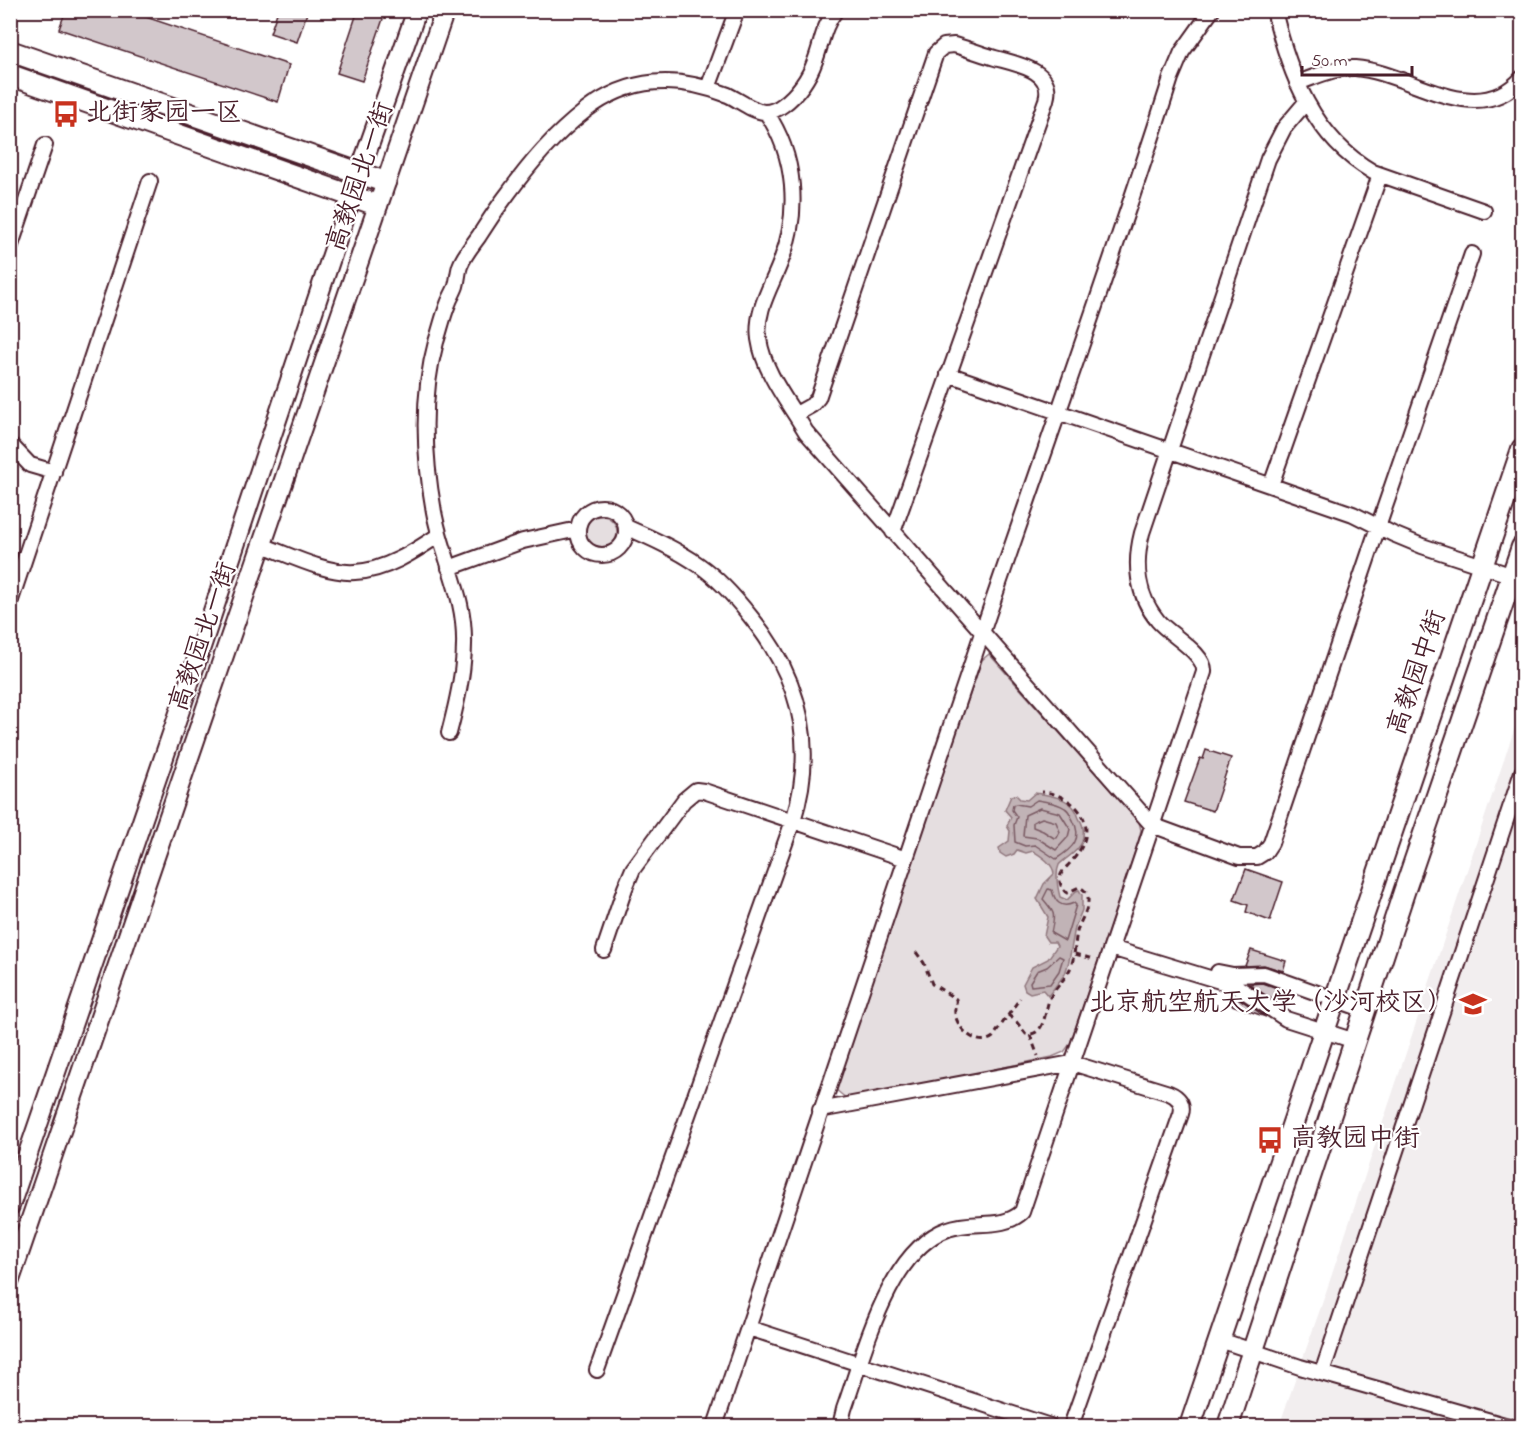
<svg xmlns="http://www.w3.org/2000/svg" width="1533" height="1437" font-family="'Indie Flower','LXGW WenKai TC',sans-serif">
	<rect width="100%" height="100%" fill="#fff"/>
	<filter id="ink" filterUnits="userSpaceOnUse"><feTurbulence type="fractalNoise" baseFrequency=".0167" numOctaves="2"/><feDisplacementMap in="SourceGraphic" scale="12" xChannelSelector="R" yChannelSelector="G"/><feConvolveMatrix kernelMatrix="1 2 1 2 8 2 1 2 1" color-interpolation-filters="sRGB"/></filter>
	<g filter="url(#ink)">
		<path fill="#f2eeef" d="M1522,706V1426H1279L1323,1301Z"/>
		<path fill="#e5dee0" stroke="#987e86" stroke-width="1.5" d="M585 532a16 16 0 1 1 32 0a16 16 0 1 1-32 0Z
			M989,654L1139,822L1141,830L1138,843L1070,1044L1064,1052L1052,1057L848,1100L835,1089V1081L982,660Z"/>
		<path fill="#c1b3b6" stroke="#91787e" stroke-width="1.5" d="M1035,793C1048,795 1069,797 1076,811C1078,814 1078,817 1080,820C1084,826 1084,834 1082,842C1077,854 1064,858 1059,865C1055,874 1058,889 1060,897L1067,900L1076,891L1079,890L1082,895V910L1075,927L1069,961L1065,974L1048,996L1043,990L1030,993L1025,990L1023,984L1032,967L1048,959L1057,946L1055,942H1048L1044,936L1048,917L1037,899L1044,884L1054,874C1053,863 1041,856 1033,851L1026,853L1017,850L1014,854L1006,857L1000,853L999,848L1009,841L1010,831L1007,826L1011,817L1005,810L1011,796L1016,795L1020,799L1027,800Z"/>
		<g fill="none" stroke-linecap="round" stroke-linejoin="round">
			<path stroke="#7a5a63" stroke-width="1.5" d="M1037,800C1046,802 1056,802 1065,808C1070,811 1070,815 1073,820C1083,839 1073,848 1056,859L1035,845L1025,846L1015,842L1014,825L1017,817L1012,810L1013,805L1016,804L1028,806Z
				M1040,808L1060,813L1070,829L1068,837L1056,850L1037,838L1023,836L1025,815Z
				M1042,818L1056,822L1060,832L1057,838H1054L1043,831L1033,827V822Z
				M1048,889L1052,890C1055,902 1061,909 1074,903L1076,905L1065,941L1051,933C1055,914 1056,914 1043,899Z
				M1059,956L1063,958L1059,971L1050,984L1031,986L1030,982L1037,971L1047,967Z"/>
		</g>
		<path fill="#d2c7cb" stroke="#4a1f2b" stroke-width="1.5" d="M66,10H125L289,65L278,102L59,29Z
			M278,10H308L297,42L270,33Z
			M358,10H386L362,81L337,73Z
			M1206,750L1231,758L1213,811L1184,802L1200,758L1203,759Z
			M1246,869L1283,882L1270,921L1246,912L1248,905L1234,900Z
			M1251,950L1286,961L1283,971L1264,965L1245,966Z
			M1263,983L1277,988L1273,1000L1249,984Z
			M1235,996L1266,1017L1232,1005Z"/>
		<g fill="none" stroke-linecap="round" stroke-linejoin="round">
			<defs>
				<path id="minor" d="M1274,10C1289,74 1314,138 1373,172L1484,211
					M1297,83C1315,77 1335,67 1355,68C1410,72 1475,131 1522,78
					M708,88L737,10
					M766,112C796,156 800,212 781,261C772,286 755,310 759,339C764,373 789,403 806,432L1152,825L1239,857H1257L1265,852L1271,843L1378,527L1472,254
					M10,248L45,145
					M948,374L1353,514L1393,534L1422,546L1522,579
					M796,414L812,405L818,398L936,53L944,46L954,45C968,49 982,54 995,58C1016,64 1055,70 1046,100L893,532
					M10,444L30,465L54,472
					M1271,485L1380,175
					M578 531a24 24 0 1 1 48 0a24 24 0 1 1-48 0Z
					M262,545C289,555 327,574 355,572C385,571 415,551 439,535
					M449,568L523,541L578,529
					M10,603L150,181
					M449,733C460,691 470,647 460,604C453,573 440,544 434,512C424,457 421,397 436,342C440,330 443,316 448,304C450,298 454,292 456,286C458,279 458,272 460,266C464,255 472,246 479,236C488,222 497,208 507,195C531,162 553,136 585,111C630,76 677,75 728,95C739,100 752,111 764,112C770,112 778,109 783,105C797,95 809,78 815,61C822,43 823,26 836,10
					M1111,948L1236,986L1286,1019L1355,1041
					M604,950L625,888L633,869L684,800L696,790L704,791L906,859
					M1218,972L1233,975L1264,974L1365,1010
					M820,1110L1072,1063L1169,1093C1179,1097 1184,1104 1181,1114L1071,1426
					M749,1328L1050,1426
					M1220,1340L1300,1367L1508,1426
					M597,1370L793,821C817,745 800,677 750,616C735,597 719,579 699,565C676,549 651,538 626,527
					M1322,1373L1522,772
					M715,1426C805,1162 891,897 982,633C1045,448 1112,264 1171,78L1182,52L1212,10
					M840,1426L844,1409C864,1354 888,1250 948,1229C973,1219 1001,1231 1022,1212L1204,672C1206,654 1170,635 1158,621C1137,596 1134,564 1142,533L1268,159L1284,128L1306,102"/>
				<path id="tertiary" d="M10,1206L175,725L359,174L417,10
					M10,1280L445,10"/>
				<path id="secondary" d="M10,51L385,182
					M10,75L377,205
					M1190,1426L1522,449
					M1228,1426L1404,892L1522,547"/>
			</defs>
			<use href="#minor" stroke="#4a1f2b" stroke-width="18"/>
			<use href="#tertiary" stroke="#4a1f2b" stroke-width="22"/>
			<use href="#secondary" stroke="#4a1f2b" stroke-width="24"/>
			<path stroke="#4a1f2b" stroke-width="3" stroke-dasharray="6 4.5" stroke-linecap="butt" d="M916,952L924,963L932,984L956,999C957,1005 954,1008 955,1013C956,1028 978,1049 993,1037L1020,998
				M1075,954L1093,959
				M1008,1015L1015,1020L1026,1034C1047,1037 1044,1007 1051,996C1057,986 1065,979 1070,969C1076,955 1074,942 1078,928C1082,917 1098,895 1079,887L1067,893C1062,890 1059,883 1060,877C1062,870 1067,867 1071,862C1086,845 1093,825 1076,807C1068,799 1054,792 1042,792
				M1030,1035L1038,1056"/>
			<use href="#minor" stroke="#fff" stroke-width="14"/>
			<use href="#tertiary" stroke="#fff" stroke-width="18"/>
			<use href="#secondary" stroke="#fff" stroke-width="20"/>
		</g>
	</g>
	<defs>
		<symbol id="bus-bare" viewBox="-9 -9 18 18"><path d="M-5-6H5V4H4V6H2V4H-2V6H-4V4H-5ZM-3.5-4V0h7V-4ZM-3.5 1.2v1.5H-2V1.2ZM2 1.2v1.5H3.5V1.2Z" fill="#c8321e" stroke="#fff" stroke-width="2.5" paint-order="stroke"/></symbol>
		<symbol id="university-bare" viewBox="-9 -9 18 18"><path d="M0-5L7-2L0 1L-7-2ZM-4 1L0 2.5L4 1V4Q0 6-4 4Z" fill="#c8321e" stroke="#fff" stroke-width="2.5" paint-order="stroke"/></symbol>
	</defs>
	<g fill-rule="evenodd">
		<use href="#bus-bare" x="47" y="95" width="38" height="38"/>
		<use href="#university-bare" x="1454" y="985" width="38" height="38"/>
		<use href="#bus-bare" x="1251" y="1121" width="38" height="38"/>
	</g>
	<g text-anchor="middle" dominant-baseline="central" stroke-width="4.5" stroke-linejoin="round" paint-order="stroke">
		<g font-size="26" fill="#4a1f2b" stroke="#fff" text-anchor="start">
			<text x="86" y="114">北街家园一区</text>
			<text x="1453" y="1004" text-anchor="end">北京航空航天大学（沙河校区）</text>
			<text x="1290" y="1140">高教园中街</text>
		</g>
		<g font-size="26" fill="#4a1f2b" stroke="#fff">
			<text transform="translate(361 177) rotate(-71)">高教园北一街</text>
			<text transform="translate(204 637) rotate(-71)">高教园北一街</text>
			<text transform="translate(1418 673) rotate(-71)">高教园中街</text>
		</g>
	</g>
	<rect width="1533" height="1437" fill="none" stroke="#fff" stroke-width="36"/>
	<rect x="18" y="18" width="1497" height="1401" fill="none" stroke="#4a1f2b" stroke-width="2" filter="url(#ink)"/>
	<path d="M1302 66v9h110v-9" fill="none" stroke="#4a1f2b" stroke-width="3"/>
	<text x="1311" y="66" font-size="18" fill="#4a1f2b" stroke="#ffffff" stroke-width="4.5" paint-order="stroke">50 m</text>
</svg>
